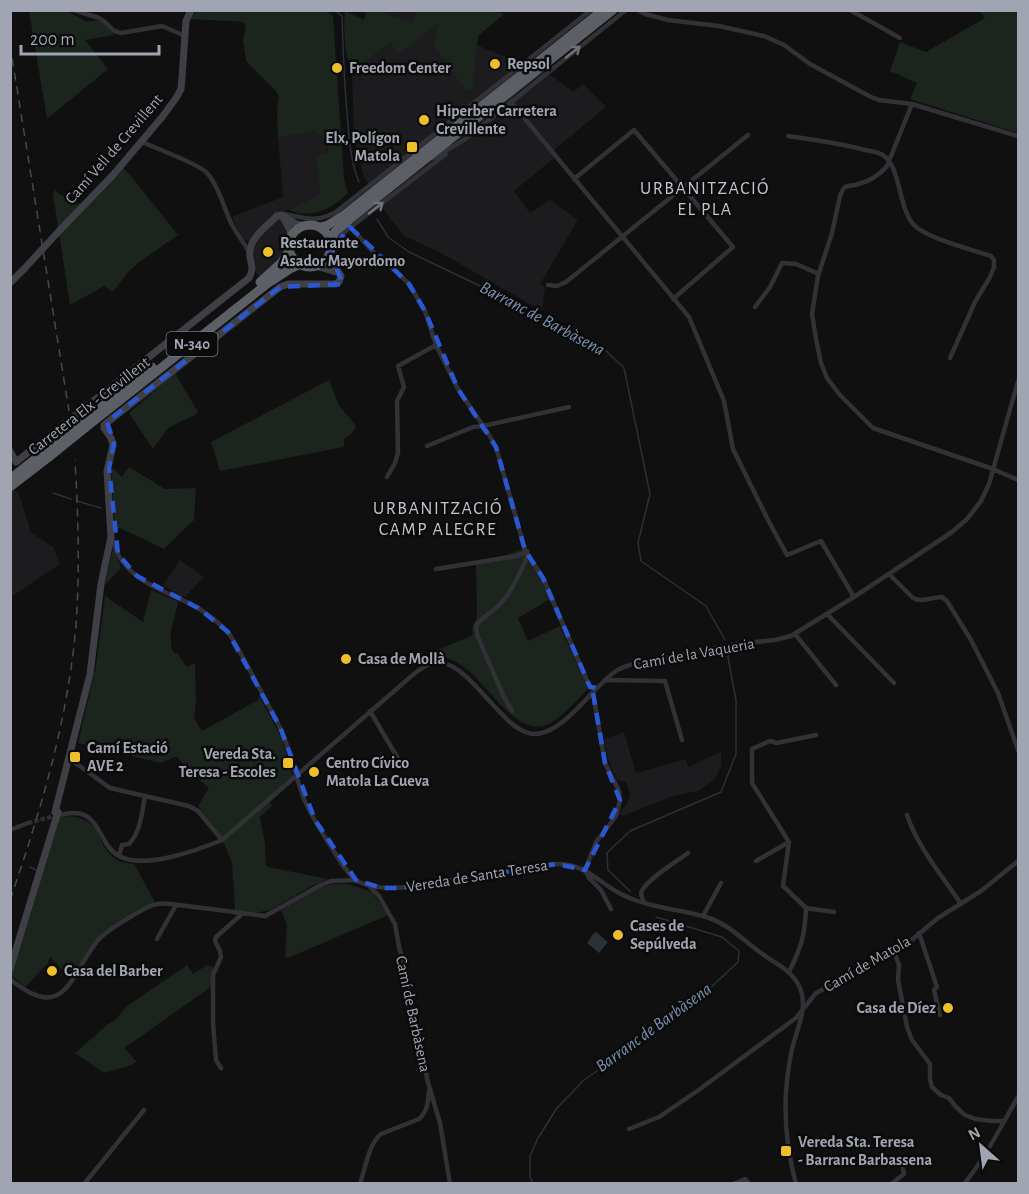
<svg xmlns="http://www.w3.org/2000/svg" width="1029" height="1194" font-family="'Alegreya Sans',sans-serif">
	<rect width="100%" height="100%" fill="#101011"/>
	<path fill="#1c1c1e" d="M378,11H417L412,23Z
		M438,24L473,90L477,45L552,76L573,92L583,84L606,107L555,149L553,159L514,191L530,213L550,200L578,220L540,284L545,288L542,311L441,253L404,236L383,209L364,177L354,138L352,72L390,43L398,53Z
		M313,131L327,142L328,154L316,161L320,194L285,211L277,213L275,216L287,225L288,235L285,253L260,278L256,273L252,248L247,241L241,237L232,217L283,197L278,138Z
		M10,485L19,494L31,532L53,547L60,564L11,597Z
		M180,560L204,577L185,597L180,596L163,585Z
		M624,732L636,773L686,759L688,767L721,752V766L715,779L698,791L673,796L623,816L619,813L627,804L630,794L626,782L618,780L614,773L608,759L604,739Z"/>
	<path fill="#1c241e" d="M197,10H326L333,16L344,179L348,193C330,210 313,219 288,210L320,194L316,161L318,156L328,153L327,142L313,131L278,138L277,110L279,97L276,91L246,61L243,40L246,28L244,22L190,19Z
		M29,11H67L87,22C104,18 105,22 114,35L85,40L108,69L47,119Z
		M366,11H378L412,23L417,11L492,10L504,14L478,36L473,90L465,89L434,46L438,24L398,54L390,43L352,72C345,56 343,29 345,11L364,20Z
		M980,11H1018V133L910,99L917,83L890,71L900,42L926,52L985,18Z
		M122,167L131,176L178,235L142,260L127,273L113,292L104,286L70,305L53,194L55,190L70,202L81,204Z
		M175,373L198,412L195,415L168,428L153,449L129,413Z
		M329,380L339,405L356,426L353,432L344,439V447L220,471L211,442Z
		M129,467L165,489L196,488L194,520L164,549L120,528H115L111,469L113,468L122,477Z
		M113,548L121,568L105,585Z
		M523,549L541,578L550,599L518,618L528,641L560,626L588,689C577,700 560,720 546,725C506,739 475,650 436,658C431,659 424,663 419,665L416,659L473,635L472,628L477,618L476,565Z
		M151,590L177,601L178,604C174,620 167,636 173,652L178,654L187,667L195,663L196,701L194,718L202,731L258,700L259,695L282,739L294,781L270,802L272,806L260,817L265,843L266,864L268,867L328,879L312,886L270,910L255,913L235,910L232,863L224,843L198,806L209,788L185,767L177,756L161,763L78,743L96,666L105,596L143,622Z
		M69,816C107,821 93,844 116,859C121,863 128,863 134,864L155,902L114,928L95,944L71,979L50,957L48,963L25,987L11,975L28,923L58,818Z
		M332,884H348L372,892L388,915L288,958L285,957L287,925L281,910L319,888Z
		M187,965L193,974L207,965L213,967L214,970L211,987L124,1048L137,1062L126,1067L104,1073L75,1053L108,1024L114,1021L127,1006Z"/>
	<path fill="#2a3139" d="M596,932L608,942L599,953L587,943L593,934Z"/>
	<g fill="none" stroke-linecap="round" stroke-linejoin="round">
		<path stroke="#2a3139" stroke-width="1.5" d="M334,10L342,16C343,49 344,81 347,113C349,136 350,161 359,182
			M377,219L388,237L409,252L495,293L553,327L603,348L624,368L650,494L638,543L641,561L706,606L725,640
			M53,493L71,499
			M77,501L101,508
			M30,867L36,870
			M630,891L608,870L607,853L630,831L721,792L736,754V700L727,652
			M533,1184L530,1177V1156L538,1138L557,1108L584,1080L691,1006L738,962L739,951L722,937L656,917"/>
		<path stroke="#2d2e31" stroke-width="4.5" stroke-dasharray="4.5 2" stroke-linecap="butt" d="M28,823L58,815"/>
		<path stroke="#313136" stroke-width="4.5" d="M74,10L99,18L105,22L114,31L121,33L162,26L185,36
			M638,10L645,14L668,20L719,26L764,36L784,45L810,64L871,97L879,100L912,104L1018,136
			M850,10L900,38
			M511,102L689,317L724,401L733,449L768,520L787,555L821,541L854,597
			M912,104L887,166C879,176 868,182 855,185C852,185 848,186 845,187C842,190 842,192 840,196L832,233L818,276L812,314L816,339L821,363L827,378L840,395L873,428L993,469L1018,480
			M788,136C814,140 840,143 865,150C871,151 878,152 883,155C901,167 898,208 914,225C926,238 973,250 991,256L994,260V267L990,277L975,302L950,358
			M142,142C157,149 195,162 206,172C218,184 224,208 231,223C236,233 243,242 249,251
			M433,158L464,140L626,10
			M574,179L634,130L733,247L673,299
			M285,214C305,218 316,223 336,212L591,10
			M350,227L378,257L396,271L409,284L425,311L436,345L458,389L488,433L496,447L525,550L543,578L588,683L591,687L597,688
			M331,246L347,230L446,154
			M548,285L557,286L566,282L748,135
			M755,307L770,287L782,263L796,264L819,274
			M427,446L473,427L483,426L569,407
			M387,477L395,463L398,453L397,401L404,387L398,366L436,345
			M111,537C115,546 117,555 123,562C140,586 174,594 198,608C209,615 219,623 228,632C240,651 250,671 261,691C267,704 275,716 281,730C291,752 295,776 304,799C312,818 324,836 335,853C341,863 347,873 356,880C390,904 512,865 556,864C587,863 600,885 625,896C645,905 669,909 691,913C697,915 704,916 709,918C730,925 744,941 761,953C774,963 790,969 798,984C810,1005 797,1028 792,1049C789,1063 787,1078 786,1092C784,1123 788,1154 796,1184
			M436,569L517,556L527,551
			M889,574L913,598C923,603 932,597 942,597L947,601L971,640L998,693L1018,750
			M827,614L894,683
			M795,634L836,685
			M605,680L665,681L682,740
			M593,693L605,763L619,791L620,800L616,816L596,842L585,870L589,878L601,890L611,909
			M370,711L400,762
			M512,711L504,697L477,635L476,625C483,617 491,613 498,606C512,593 520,572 528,555
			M70,759L110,788L189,806L198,811L222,840
			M60,815C103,804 95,843 119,856C144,870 198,850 222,840L400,686C409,678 419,668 430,664C465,650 499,731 533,734C564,735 592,687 616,671C620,668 627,666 632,664L736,644L775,640L791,636L854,597L952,532L967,519L981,501L989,484L1018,381
			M907,815C917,846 943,877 961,904
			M10,830L28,823
			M119,856L122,845L129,844C141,831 142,812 145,796
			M756,861L789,842
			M369,886L379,896L395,924L399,947L408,978L409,1015L425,1065L427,1079L440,1123L450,1184
			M644,903C644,902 641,895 641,894C642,882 679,860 688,853
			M806,908L834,912
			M703,916L721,883
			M919,933L937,987L934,990L940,1015
			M157,939L176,905
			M894,951L899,965L898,980L907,1027L912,1040L930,1064V1079L932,1087L941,1095L949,1098L956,1107L965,1115L975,1119L992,1121H1004
			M789,972C801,948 805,935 806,908L783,886L789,842L752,783V749L770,741L777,743L816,735
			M10,979C65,1025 70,975 98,940C105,932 147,905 157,904C162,903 167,904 171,904L265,916L321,885L331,881L356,880
			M221,1068L216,1060L213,1023V975L221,957L220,951L215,941L216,937L243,913
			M629,1129L659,1117L700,1089L796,1018L816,993L838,982L873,961L908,943L938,918L981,891L1018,861
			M84,1184L144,1110
			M360,1184C365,1169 369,1143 381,1134L419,1119C428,1111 428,1101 429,1091
			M733,1184L745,1179L749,1184
			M891,1184L904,1174L902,1164L898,1158
			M964,1184C986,1157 1001,1126 1018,1097"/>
		<path stroke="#3f4046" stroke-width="7" d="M282,215L296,224L306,226
			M283,217L290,230L291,239
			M60,230L113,175L163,116L176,98L181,89L182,78L186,21L191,10
			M316,266L336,272
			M10,283L24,269
			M87,406L249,278C256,266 248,261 250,250C252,236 268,225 277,216L282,215
			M10,451L16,462L50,435
			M55,812L90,674L101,584L111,537L107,471L113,445L111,438L104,428V425L280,287L288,284H335L339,282L341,276L331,260L330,252
			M10,969L56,818"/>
		<path stroke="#5d5f67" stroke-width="9" d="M289 246a21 21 0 1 1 42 0a21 21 0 1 1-42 0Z
			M320,227L328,225L344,215L603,10
			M330,241L335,232L350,219L613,10
			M260,282L282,262L290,249
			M86,419L152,367
			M85,428L267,284L290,269L301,264
			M10,479L49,448
			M10,487L49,457"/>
		<path stroke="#48494f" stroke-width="1.5" stroke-dasharray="8 6" stroke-linecap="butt" d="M10,45L69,411
			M10,900C41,810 68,720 76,625C80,570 78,515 75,460"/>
		<path stroke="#3f4046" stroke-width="7" d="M24,269L60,230
			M50,435L87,406
			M56,818L58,812"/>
		<path stroke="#5d5f67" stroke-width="9" d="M49,448L86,419
			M49,457L85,428"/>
	</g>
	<defs><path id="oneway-shaft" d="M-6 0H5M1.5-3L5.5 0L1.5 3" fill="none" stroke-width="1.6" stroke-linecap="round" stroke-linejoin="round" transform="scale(1.5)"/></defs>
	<g stroke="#6f717a">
		<use href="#oneway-shaft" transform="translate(573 52) rotate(-39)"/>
		<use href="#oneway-shaft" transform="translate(376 208) rotate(-38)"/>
	</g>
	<path fill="none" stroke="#2a57d4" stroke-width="4.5" stroke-dasharray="12 8" stroke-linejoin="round" d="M350,227L409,284L425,311L458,389L496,447L525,550L543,578L590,687L597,688L593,693L605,763L620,800L585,870L557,864L400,888H382L356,880L315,820L280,727L228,632L198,608L137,576L118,554L109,468L114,443L107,422L280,287L343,284L330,252Z"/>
	<g fill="#eebf2b" stroke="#0b0b0c" stroke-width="2">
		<circle cx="495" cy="64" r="6"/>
		<circle cx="337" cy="68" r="6"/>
		<circle cx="424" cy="120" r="6"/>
		<rect x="406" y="141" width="12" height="12" rx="3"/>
		<circle cx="268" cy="252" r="6"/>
		<circle cx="346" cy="659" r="6"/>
		<rect x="69" y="751" width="12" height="12" rx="3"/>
		<rect x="282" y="757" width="12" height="12" rx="3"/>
		<circle cx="314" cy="772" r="6"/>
		<circle cx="618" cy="935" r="6"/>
		<circle cx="52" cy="971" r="6"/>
		<circle cx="948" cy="1008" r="6"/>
		<rect x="780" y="1145" width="12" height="12" rx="3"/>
	</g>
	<g text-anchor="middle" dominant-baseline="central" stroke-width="5" stroke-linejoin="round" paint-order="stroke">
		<rect fill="#0b0b0c" stroke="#747780" stroke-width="1.5" x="166.5" y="332" width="51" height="24" rx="4.5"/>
		<g font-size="15" font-weight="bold" fill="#a1a5b2">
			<text x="192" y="344">N-340</text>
		</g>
		<g font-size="16" font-weight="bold" fill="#a1a5b2" stroke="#0b0b0c" text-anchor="start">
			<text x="507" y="64">Repsol</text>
			<text x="349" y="68">Freedom Center</text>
			<text x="436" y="111">Hiperber Carretera<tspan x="436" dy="18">Crevillente</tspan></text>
			<text x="400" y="138" text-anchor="end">Elx, Polígon<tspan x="400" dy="18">Matola</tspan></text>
			<text x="280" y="243">Restaurante<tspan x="280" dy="18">Asador Mayordomo</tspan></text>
			<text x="358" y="659">Casa de Mollà</text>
			<text x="87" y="748">Camí Estació<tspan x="87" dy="18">AVE 2</tspan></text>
			<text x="276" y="754" text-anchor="end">Vereda Sta.<tspan x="276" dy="18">Teresa - Escoles</tspan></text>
			<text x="326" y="763">Centro Cívico<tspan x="326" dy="18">Matola La Cueva</tspan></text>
			<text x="630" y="926">Cases de<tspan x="630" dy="18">Sepúlveda</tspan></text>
			<text x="64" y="971">Casa del Barber</text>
			<text x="936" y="1008" text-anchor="end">Casa de Díez</text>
			<text x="798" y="1142">Vereda Sta. Teresa<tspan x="798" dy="18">- Barranc Barbassena</tspan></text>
		</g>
		<g font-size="16" fill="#a1a5b2" stroke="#0b0b0c">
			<text transform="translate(114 149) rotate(-49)">Camí Vell de Crevillent</text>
			<text transform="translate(89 406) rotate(-38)">Carretera Elx - Crevillent</text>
			<text transform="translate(694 654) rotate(-10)">Camí de la Vaqueria</text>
			<text transform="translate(477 876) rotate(-9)">Vereda de Santa Teresa</text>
			<text transform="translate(867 964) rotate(-30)">Camí de Matola</text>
			<text transform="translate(413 1014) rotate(78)">Camí de Barbàsena</text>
		</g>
		<g font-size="18" letter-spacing="1.5" fill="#c2c4ce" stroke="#0b0b0c">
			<text x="705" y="189">URBANITZACIÓ<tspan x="705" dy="21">EL PLA</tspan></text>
			<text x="438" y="509">URBANITZACIÓ<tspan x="438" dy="21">CAMP ALEGRE</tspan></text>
		</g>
		<g font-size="18" font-style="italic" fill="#788fad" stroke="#0b0b0c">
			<text transform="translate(542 319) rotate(28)">Barranc de Barbàsena</text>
			<text transform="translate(654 1028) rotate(-36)">Barranc de Barbàsena</text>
		</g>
	</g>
	<rect width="1029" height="1194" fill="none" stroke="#a1a5b2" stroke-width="24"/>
	<g transform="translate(981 1146) rotate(332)" stroke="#0b0b0c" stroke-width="4.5" paint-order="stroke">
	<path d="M0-4.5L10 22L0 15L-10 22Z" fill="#a1a5b2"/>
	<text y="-9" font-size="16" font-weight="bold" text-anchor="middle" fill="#a1a5b2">N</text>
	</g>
	<path d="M21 45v9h138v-9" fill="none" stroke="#a1a5b2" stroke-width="3"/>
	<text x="30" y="45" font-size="18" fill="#a1a5b2" stroke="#0b0b0c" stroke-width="4.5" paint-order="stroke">200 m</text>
</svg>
